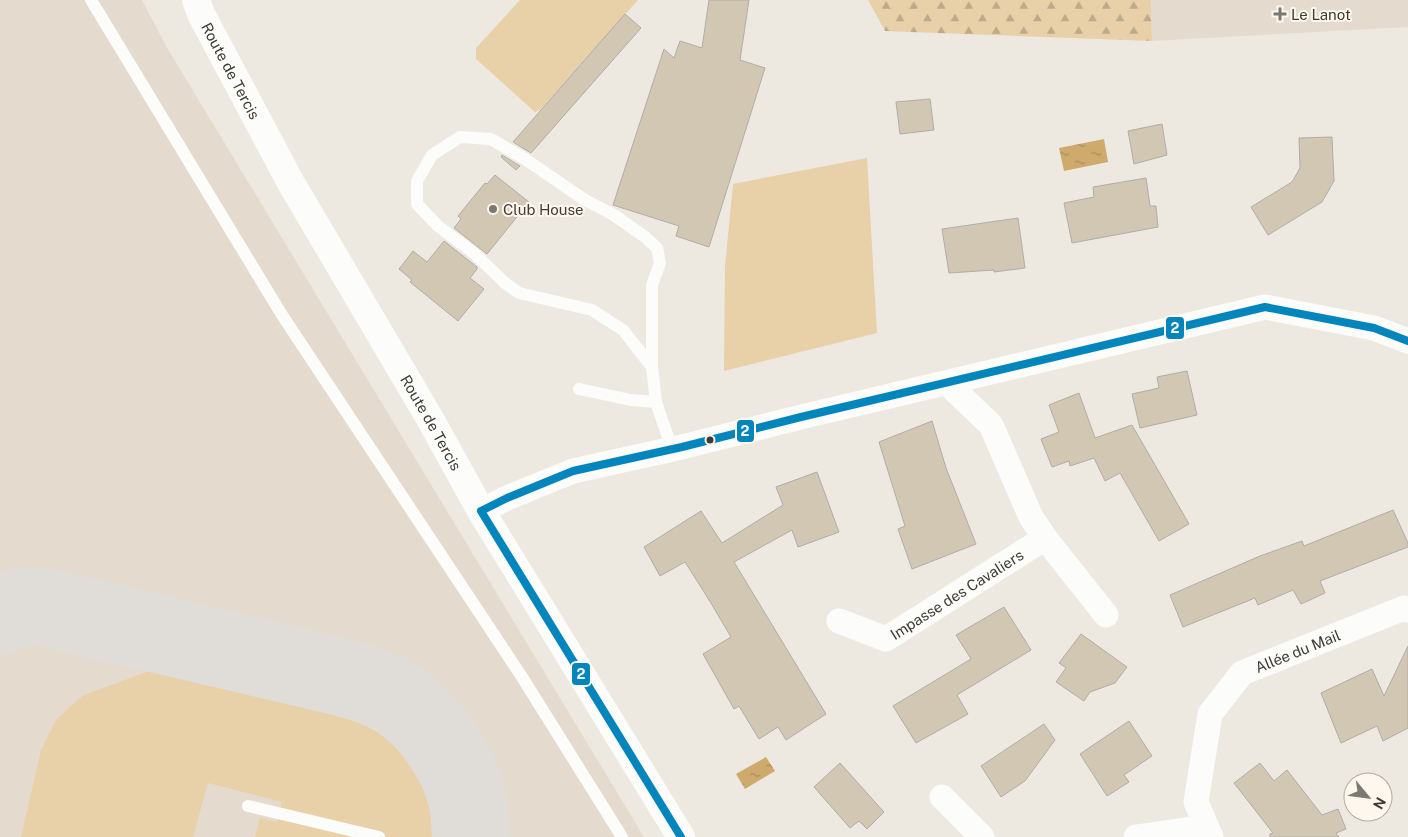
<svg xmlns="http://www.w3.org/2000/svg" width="1408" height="837" font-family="'Public Sans',sans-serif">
	<defs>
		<pattern id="forest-firs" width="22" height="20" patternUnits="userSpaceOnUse" patternTransform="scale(1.25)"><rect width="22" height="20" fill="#e8d0a8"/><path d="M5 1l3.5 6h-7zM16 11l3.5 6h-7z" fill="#bdaa8a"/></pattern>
		<pattern id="water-ripples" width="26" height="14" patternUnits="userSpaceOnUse" patternTransform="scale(1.25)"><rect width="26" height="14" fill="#ceab6c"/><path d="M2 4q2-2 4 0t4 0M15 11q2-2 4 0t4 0" fill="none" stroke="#a98c5a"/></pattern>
	</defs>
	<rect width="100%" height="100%" fill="#ede9e1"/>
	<path fill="#e4dbce" d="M0,0H142L166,46L644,837H0Z
		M1151,0H1408V27L1152,41Z"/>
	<path fill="#e8d0a8" d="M520,0H638L540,110L535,112L476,59V48Z
		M867,158L877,333L724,371L725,266L733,184Z
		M149,671L183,674L353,714L383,724L408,748L427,775L435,803L439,837H255L260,818L277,822L282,802L208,783L193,837H21L41,750L56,720L82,696Z"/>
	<path fill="url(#forest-firs)" d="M868,0H1151L1152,41L885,31Z"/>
	<path fill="url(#water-ripples)" d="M1104,139L1108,162L1064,171L1059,148Z
		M766,757L775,771L745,789L736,774Z"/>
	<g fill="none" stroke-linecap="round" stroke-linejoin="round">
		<path stroke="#e0dcd8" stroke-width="78" d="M0,616L22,606L43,607L312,670C337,676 362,681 385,692C424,710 460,761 468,803C470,814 470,826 471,837"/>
	</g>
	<path fill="#d2c7b3" stroke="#b0ada7" d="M709,0H749L740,60L765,68L709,247L676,236L679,226L613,205L664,49L674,58L680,41L702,48Z
		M625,14L641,28L531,153L513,142Z
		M930,99L934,130L900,134L896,102Z
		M1162,124L1167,155L1134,164L1128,131Z
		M1332,137L1334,181L1322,202L1268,235L1251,207L1292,182L1300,168L1299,138Z
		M502,155L520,166L516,170L501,157Z
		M495,175L529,202L487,254L454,228L461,219L458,216L485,183L487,184Z
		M1146,178L1150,206H1156L1158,227L1072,243L1064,203L1094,197L1093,187Z
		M1018,218L1025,268L994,272V270L949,273L942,229Z
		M444,241L477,267V269L470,278L484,289L458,321L410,282L412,280L399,269L413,251L427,262Z
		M1187,371L1197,415L1140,428L1132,394L1159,388L1157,377Z
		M1079,393L1095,438L1132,425L1189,524L1159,541L1120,473L1105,481L1094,458L1070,466L1069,461L1052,467L1041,439L1059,432L1049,405Z
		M932,421L946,468L976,544L912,569L898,529L905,526L879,442Z
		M817,472L839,532L798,547L792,530L734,562L826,714L786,740L778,727L759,739L739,706L734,709L703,654L731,637L711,603L685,562L660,576L644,547L701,511L722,543L783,505L776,487Z
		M1393,510L1408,543V547L1320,581L1325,593L1301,604L1293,590L1258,605L1255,598L1183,627L1170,595L1260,556L1302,541L1304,546Z
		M1004,607L1031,650L957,695L968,714L916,743L893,706L971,659L956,635Z
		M1081,634L1127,667L1115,683L1090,692L1084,701L1056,682L1066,668L1059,663Z
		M1408,646V728L1383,741L1377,726L1341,743L1321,693L1372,669L1384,696Z
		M1129,721L1152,756L1124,775L1129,782L1107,796L1080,754Z
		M1044,724L1055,740L1025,781L1001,797L981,766Z
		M840,763L884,812L867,829L859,821L850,828L814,787Z
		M1260,763L1274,781L1287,770L1322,815L1338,809L1346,829L1336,833L1339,837H1270V834L1273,833L1234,783Z"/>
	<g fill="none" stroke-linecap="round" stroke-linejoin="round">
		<path stroke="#fcfcfa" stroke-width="12" d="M91,0L282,315L522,677L622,837
			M652,367V285L660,263L657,248L645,237L614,215L585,200L525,159L491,139L460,137L432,155L417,181V204L438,226L475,254L505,283L519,293L592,310L623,330L652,367L656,402
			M579,389L631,400L656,402L672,449
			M248,806L379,837"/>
		<g stroke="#fcfcfa" stroke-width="25">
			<path d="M947,383L991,425L1031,517L1045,538L1106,615"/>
			<path d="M481,511L507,498L573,471L682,447L801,417L1265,307L1374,328L1408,341"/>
			<path id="s1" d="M839,621L886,639L1045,538"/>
			<path d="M942,797L982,837"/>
			<path d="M1136,837L1206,827"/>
			<path id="s2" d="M1211,837L1196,802L1210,714L1242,673L1404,608L1408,610"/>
		</g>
		<path stroke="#fcfcfa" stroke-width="28" id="s3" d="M196,0L201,14L291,183L429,417L481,511L681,837"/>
		<defs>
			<path id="bus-1" d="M481,511L507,498L573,471L682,447L801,417L1265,307L1374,328L1408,341
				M481,511L681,837"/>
		</defs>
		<use href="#bus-1" stroke="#fef7ed" stroke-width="11"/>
		<use href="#bus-1" stroke="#0086bd" stroke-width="8"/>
	</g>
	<g fill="#7c7872" stroke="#fef7ed" stroke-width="2">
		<path d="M1277.5 6.5h5v5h5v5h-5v5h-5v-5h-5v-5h5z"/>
		<circle cx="493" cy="209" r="5"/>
	</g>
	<circle fill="#3f3b36" stroke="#fef7ed" stroke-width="2" cx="710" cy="440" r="4.5"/>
	<g text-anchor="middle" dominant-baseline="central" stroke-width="4" stroke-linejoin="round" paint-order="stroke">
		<g font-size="15" fill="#3f3b36" stroke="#fef7ed" text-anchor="start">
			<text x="1291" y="14">Le Lanot</text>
			<text x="503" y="209">Club House</text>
		</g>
		<g font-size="15" fill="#3f3b36" stroke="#fef7ed">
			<text stroke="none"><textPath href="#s3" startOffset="79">Route de Tercis</textPath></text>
			<text stroke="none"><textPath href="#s3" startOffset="484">Route de Tercis</textPath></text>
			<text stroke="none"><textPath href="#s1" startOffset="134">Impasse des Cavaliers</textPath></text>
			<text stroke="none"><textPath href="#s2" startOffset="239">Allée du Mail</textPath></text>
		</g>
	</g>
	<g stroke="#fef7ed" stroke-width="2">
		<rect x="1165" y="316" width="20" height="24" rx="5" fill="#0086bd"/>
		<rect x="736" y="419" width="19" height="24" rx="5" fill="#0086bd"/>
		<rect x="571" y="662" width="20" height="24" rx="5" fill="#0086bd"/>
	</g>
	<g font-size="14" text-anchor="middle" font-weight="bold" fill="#fff">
		<text x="1175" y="333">2</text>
		<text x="745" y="436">2</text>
		<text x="581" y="679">2</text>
	</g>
	<g transform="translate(1368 797) rotate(119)"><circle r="24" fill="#fef7ed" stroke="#b2aca4"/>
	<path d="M0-4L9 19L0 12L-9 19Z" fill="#7c7872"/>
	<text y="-8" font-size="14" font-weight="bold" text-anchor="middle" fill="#3f3b36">N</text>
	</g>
</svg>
